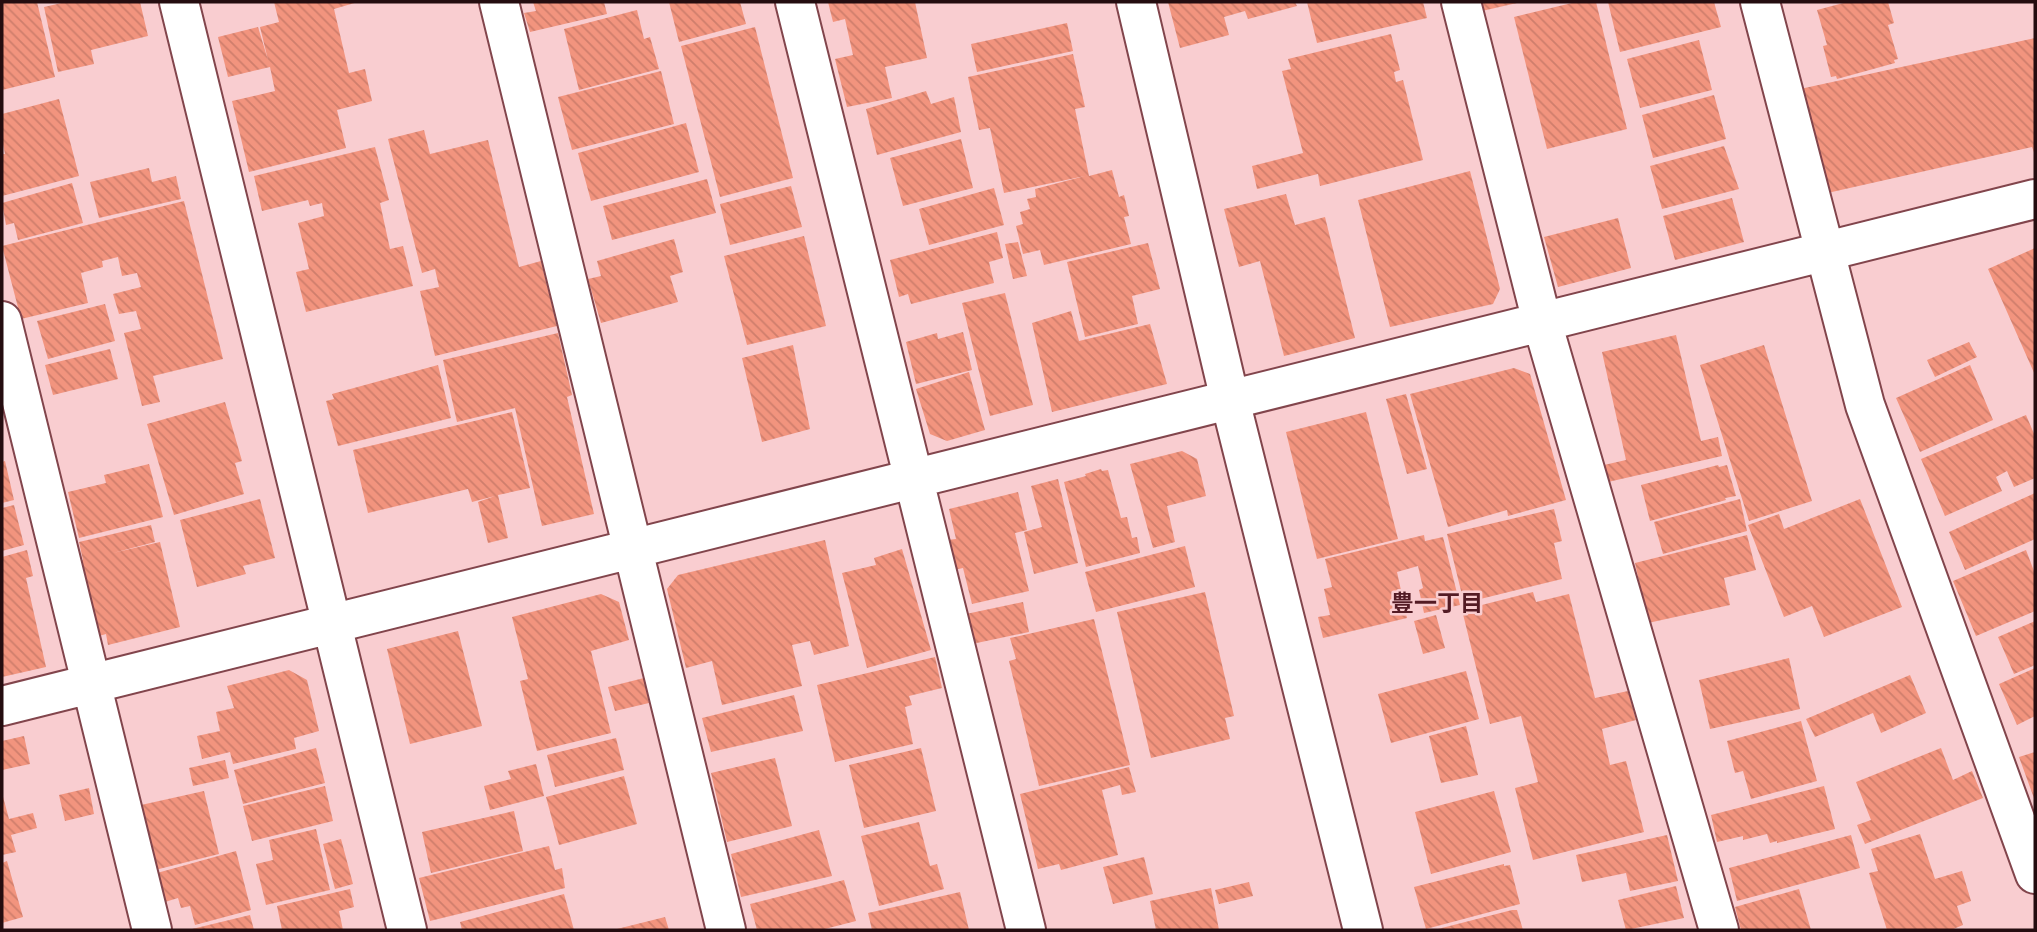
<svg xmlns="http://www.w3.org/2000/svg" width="2037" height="932" font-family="Rubik,'Noto Sans JP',sans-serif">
	<defs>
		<pattern id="building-back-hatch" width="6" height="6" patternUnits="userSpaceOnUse" patternTransform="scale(1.75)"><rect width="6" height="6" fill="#f2947e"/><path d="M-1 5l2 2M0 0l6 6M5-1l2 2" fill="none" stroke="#cf7e6c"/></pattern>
	</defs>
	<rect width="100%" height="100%" fill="#f9cdd0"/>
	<path fill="url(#building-back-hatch)" d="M2,2H37L55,77L2,90Z
		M66,2H140L148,36L91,50L94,64L58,72L44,7Z
		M274,2H358L334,9L349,73L365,69L372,101L337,110L346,148L249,172L232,101L275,91L270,67L228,77L218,37L258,27L268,60L260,27L279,22Z
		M533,2H604L607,14L530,32L524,13L536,11Z
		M669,2H740L746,24L679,42Z
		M828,2H915L927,58L885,67L892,98L847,107L835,59L853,55L845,19L833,22Z
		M1168,2H1295L1297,6L1248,19L1245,11L1224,17L1229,35L1180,48Z
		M1307,2H1423L1427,18L1317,43Z
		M1480,2H1517V3L1482,11Z
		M1576,2H1596L1627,129L1547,149L1514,17Z
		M1608,2H1714L1721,27L1620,52Z
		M1847,2H1888L1894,23L1888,25L1898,59L1894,60L1895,63L1837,79L1836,76L1831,77L1823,46L1827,45L1817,10Z
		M637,10L644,39L650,37L659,69L579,90L564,29Z
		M1067,23L1073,51L977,72L971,44Z
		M755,27L793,178L720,197L681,46Z
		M1391,34L1400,70L1394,72L1396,82L1403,80L1423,160L1320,186L1318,174L1257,189L1252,166L1303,153L1282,71L1291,69L1288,59Z
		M2035,38V155L2032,147L1823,194L1800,89Z
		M1699,40L1712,90L1640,108L1627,59Z
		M1073,54L1085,107L1075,109L1089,176L1112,170L1119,197L1124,195L1129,216L1124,217L1131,244L1044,265L1040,250L1023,254L1016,226L1023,224L1020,212L1030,209L1027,199L1036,197L1035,189L1085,176L1004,193L990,128L979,130L968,77Z
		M661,71L674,124L572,150L558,97Z
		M926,91L931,104L954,97L961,132L877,155L866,109Z
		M1714,95L1726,139L1653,158L1642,115Z
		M59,99L79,176L2,196V154H5L2,139V114Z
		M686,123L699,172L591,201L578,153Z
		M424,130L430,154L488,140L519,267L541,261L557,326L435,356L420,291L439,287L435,269L422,273L388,139Z
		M961,139L973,188L903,206L890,158Z
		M1724,146L1739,189L1662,209L1650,166Z
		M375,147L389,200L380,203L390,249L403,246L413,286L306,312L296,272L309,269L298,223L324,216L322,203L310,206L308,200L262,211L254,176Z
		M149,168L152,182L176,176L181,199L99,218L90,182Z
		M1470,171L1500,289L1493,304L1390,327L1358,200Z
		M707,179L716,213L612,240L603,206Z
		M72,183L83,223L18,240L14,223L6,225L2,203Z
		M791,186L802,227L730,245L720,204Z
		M994,188L1004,225L929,245L919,209Z
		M1286,194L1295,225L1325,217L1355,338L1284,356L1260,261L1239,267L1224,209Z
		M1732,198L1744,242L1675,260L1663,216Z
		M184,201L223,359L153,376L160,402L142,406L124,333L141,329L136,311L119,314L113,294L141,287L137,273L122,276L118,257L102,261L103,267L81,273L88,303L21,319L2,246Z
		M1618,218L1631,268L1558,287L1544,237Z
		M997,232L1003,258L989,262L994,283L911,304L908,294L899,297L890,260Z
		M804,236L826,326L747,345L724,256Z
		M674,239L683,272L670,276L678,302L601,323L588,279L601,276L597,261Z
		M1018,242L1027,276L1013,279L1005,244Z
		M1148,243L1160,289L1132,296L1138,324L1085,337L1067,262Z
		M2035,248V375L1988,269Z
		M1005,293L1033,405L990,416L962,303Z
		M105,304L115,341L48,359L37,321Z
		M1071,311L1079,341L1150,324L1167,384L1052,412L1032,323Z
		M963,332L972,370L916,384L906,342L937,333L938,339Z
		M558,333L572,395L567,397L594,514L542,526L515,408L457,422L443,360Z
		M1676,335L1701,441L1718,437L1722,456L1608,482L1604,465L1626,460L1602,352Z
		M1969,342L1977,357L1935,377L1927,360Z
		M793,345L810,429L762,442L742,358Z
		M1764,345L1812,501L1749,521L1700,365Z
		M110,349L118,379L53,395L45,365Z
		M438,365L451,418L338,446L326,401L334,399L332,394Z
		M1970,365L1993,420L1920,452L1896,398Z
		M1514,368L1530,374L1566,500L1508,516L1507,510L1448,527L1410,394Z
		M969,372L985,430L947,441L930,434L916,389Z
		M1406,394L1427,469L1407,474L1386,399Z
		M225,402L242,461L235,463L244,494L174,515L147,424Z
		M512,412L530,488L498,495L508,538L488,543L478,502L495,496L472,502L468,489L368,513L353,450Z
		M1366,412L1398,539L1317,559L1286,432Z
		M2026,415L2035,436V478L2014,487L2007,471L1996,477L2002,491L1945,516L1921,459Z
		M1182,451L1197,459L1206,496L1167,506L1175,542L1153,548L1130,464Z
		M5,461L14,500L2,503V462Z
		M149,464L163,517L79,538L68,492L106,483L104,475Z
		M1718,465L1719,467L1727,465L1736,496L1725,498L1726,500L1650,521L1641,485Z
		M1101,469L1102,471L1108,470L1121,518L1127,517L1132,538L1137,537L1140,553L1086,567L1064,482L1086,476L1085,474Z
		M1058,479L1078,563L1034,574L1024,532L1042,527L1031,486Z
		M1018,492L1027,530L1015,533L1029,591L972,604L963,568L954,570L947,540L956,539L949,509Z
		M2035,493V539L1965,570L1949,532Z
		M260,499L275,558L243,566L246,574L197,587L180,520Z
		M1740,499L1747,531L1663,554L1654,522Z
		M1860,499L1902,607L1824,637L1812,606L1784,617L1748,525L1779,514L1784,529Z
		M14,505L24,545L2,551V508Z
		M1554,509L1562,541L1554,543L1562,579L1464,603L1447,534Z
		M151,525L155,542L113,553L160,542L180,627L108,645L106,634L99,636L81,560H83L79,542Z
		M1424,535L1425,541L1443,537L1460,605L1424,613L1419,590L1423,588L1418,566L1397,572L1407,618L1323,638L1318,617L1330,615L1324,589L1332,587L1325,559Z
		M1747,535L1756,570L1724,578L1730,605L1648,623L1635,563Z
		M825,540L849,646L814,655L810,641L792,645L802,686L722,705L712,661L686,668L667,589L678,575Z
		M1185,546L1195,587L1096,612L1085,572Z
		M902,549L931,650L867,668L842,573L876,565L874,558Z
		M27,550L33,576L26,578L46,667L2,677V557Z
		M2026,550L2035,574V611L1976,636L1953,581Z
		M1205,592L1234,716L1225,718L1230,739L1151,758L1117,612Z
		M1533,592L1536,602L1569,594L1595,698L1628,691L1636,720L1602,729L1610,765L1626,761L1644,832L1533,860L1515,788L1538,782L1521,716L1490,724L1462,610Z
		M601,594L619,602L629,640L591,651L611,733L537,751L520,681L528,679L512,617Z
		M1023,602L1029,632L972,644L966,614Z
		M1436,615L1445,648L1423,654L1414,621Z
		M1094,619L1130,765L1039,786L1009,661L1016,659L1010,638Z
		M2035,621V665L2014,674L1998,637Z
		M458,631L482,726L410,744L387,649Z
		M935,657L942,688L909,696L912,705L905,707L913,744L835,762L817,685Z
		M1789,658L1800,709L1710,729L1699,680Z
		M2035,668V716L2017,725L1999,684Z
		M289,670L307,680L319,731L294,738L296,749L233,764L230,752L202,759L197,736L220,731L216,712L234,708L227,686Z
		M1466,671L1479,719L1391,743L1378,694Z
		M1910,675L1926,713L1881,733L1873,713L1815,737L1806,719Z
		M644,678L649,703L615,711L608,687Z
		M794,695L803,731L711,752L702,718Z
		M1801,721L1817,781L1751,799L1743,771L1735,773L1727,741Z
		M1466,726L1478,775L1441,783L1429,736Z
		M24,736L30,764L2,770V741Z
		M616,738L624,770L555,787L547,755Z
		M316,748L325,783L243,804L234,770Z
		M921,748L936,811L864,828L849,765Z
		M1941,748L1953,780L1972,771L1983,798L1865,844L1857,825L1871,820L1856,782Z
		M2035,752V801L2019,757Z
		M775,758L792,826L727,842L711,773Z
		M225,760L229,778L193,786L189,768Z
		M536,764L544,796L490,810L484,786L511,779L508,771Z
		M1129,767L1136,792L1122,795L1120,785L1102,790L1118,855L1061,870L1059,864L1038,869L1020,794Z
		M624,776L637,824L559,845L546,797Z
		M325,786L333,821L252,841L243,806Z
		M1824,786L1835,829L1777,843V841L1770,843L1767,834L1743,840V836L1717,842L1711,815Z
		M89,788L94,814L65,821L59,795Z
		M204,791L219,854L155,870L141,805Z
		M1494,791L1511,852L1431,874L1415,812Z
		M2,793L9,819L33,813L37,828L11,835L16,852L2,855Z
		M514,811L523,851L431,873L422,832Z
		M919,822L930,866L937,864L944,889L879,906L861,836Z
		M316,829L330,890L266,905L256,864L273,860L269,840Z
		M819,830L832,876L741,897L731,854Z
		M1920,834L1935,879L1962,871L1971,901L1957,906L1963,925L1951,930H1887L1869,873L1878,871L1871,849Z
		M1667,835L1678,881L1630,891L1626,873L1582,882L1576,855Z
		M1851,835L1860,868L1737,901L1729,868Z
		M341,839L353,884L335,889L323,844Z
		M549,846L555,870L562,868L565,888L430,921L419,878Z
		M236,851L251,910L195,925L190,906L181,908L178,898L165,902L157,873Z
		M1144,857L1153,894L1113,904L1103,867Z
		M7,861L23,917L2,923V863Z
		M1504,864V866L1510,865L1520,904L1426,929L1414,887Z
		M844,880L856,921L821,930H757L750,904Z
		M1249,882L1253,896L1219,904L1215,890Z
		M1676,886L1684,918L1626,930L1618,900Z
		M1211,888L1219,930H1156L1150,901Z
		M350,889L354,907L339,911L343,930H282L277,906Z
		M1799,889L1811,930H1741L1735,907Z
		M960,892L969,930H872L868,913Z
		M564,894L574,930H462L460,922Z
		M1512,910H1517L1523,930H1434Z
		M250,915L254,930H192V929Z
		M665,917L669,930H617V929Z"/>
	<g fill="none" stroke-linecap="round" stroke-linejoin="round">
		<defs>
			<path id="street" d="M179,2L407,930
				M499,2L726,930
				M795,2L1026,930
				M1461,2L1542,322L1719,930
				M1760,2L1865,405L2035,874
				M2,321L152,930
				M2,706L2035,199"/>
			<path id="secondary" d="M1136,2L1230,400L1363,930"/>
		</defs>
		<use href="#street" stroke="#82454c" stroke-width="42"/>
		<use href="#secondary" stroke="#82454c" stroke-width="42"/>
		<use href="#street" stroke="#fff" stroke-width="38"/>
		<use href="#secondary" stroke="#fff" stroke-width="38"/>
	</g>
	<g text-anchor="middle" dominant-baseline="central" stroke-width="5" stroke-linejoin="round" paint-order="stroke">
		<g font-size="23" font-weight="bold" fill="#531b24" stroke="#f9cdd0">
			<text x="1437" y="603">豊一丁目</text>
		</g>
	</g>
	<rect width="2037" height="932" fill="none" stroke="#240c0f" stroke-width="7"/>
</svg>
